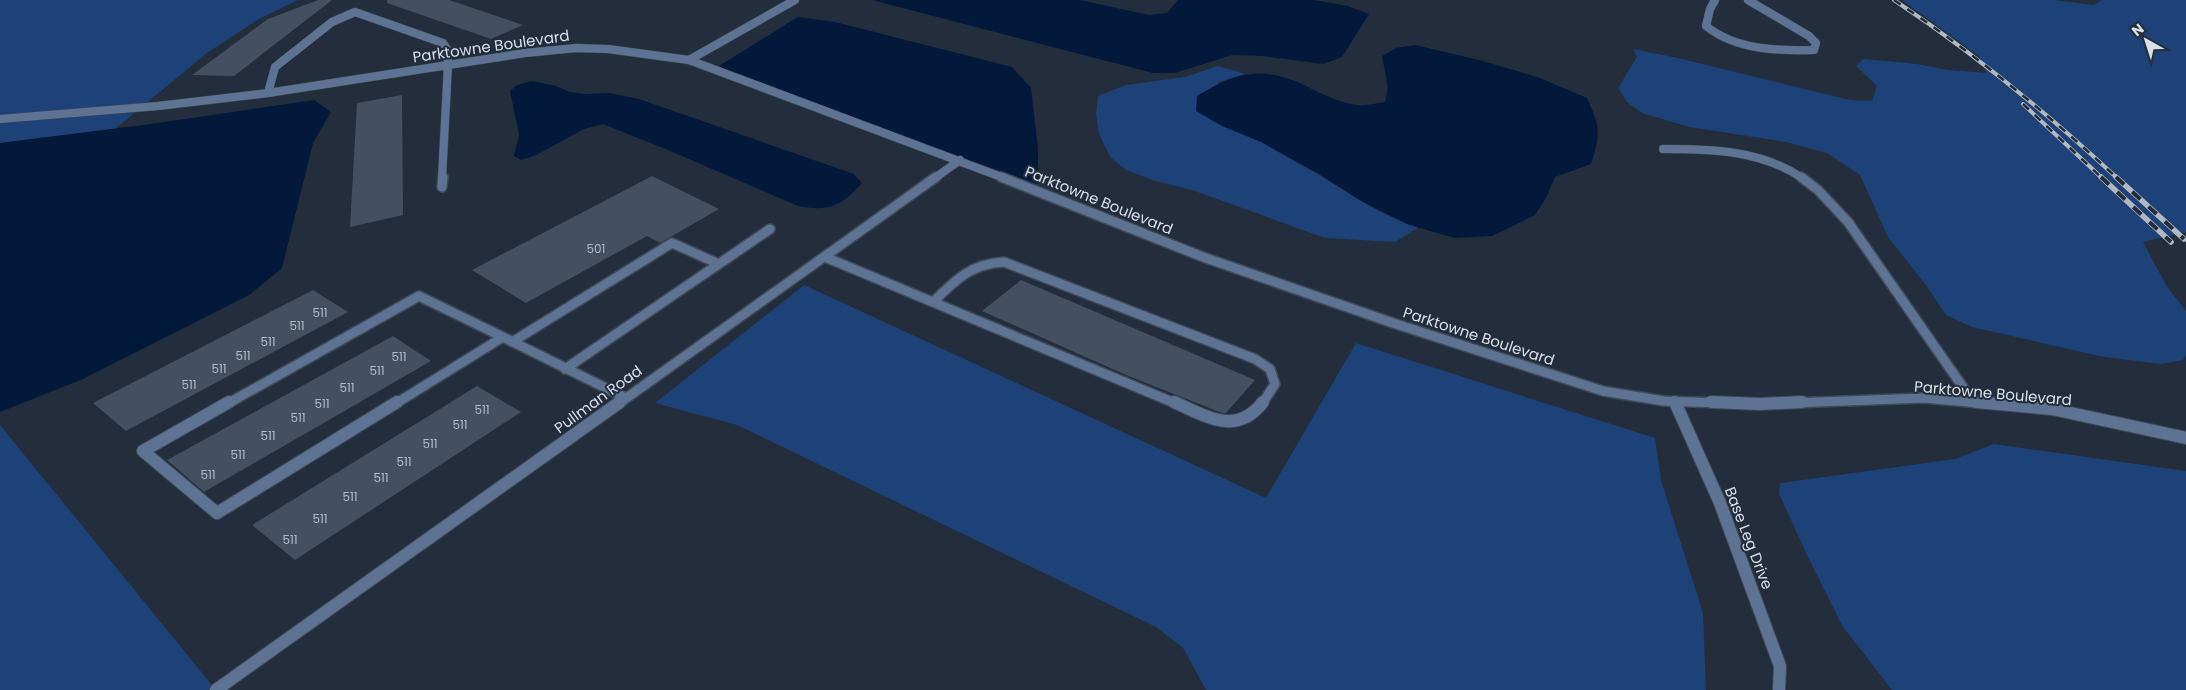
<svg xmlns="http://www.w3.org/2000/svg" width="2186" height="690" font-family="Poppins,sans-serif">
	<rect width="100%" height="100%" fill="#232d3b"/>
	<path fill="#1d4277" d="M0,0H298L259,19L207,53L115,129L0,143Z
		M1902,0H2054L2094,5L2102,0H2186V232L2143,242L2166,285L2186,311V355L2183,360L2161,364L2104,357L1972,327L1946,315L1925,284L1888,237L1860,175L1827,153L1786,142L1689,127L1642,113L1627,102L1618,88L1637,57L1633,49L1678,58L1850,100L1872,101L1877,86L1856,66L1863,59L1917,64L1948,70L1987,73L1979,56Z
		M1218,66L1245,74L1219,82L1196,111C1218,123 1240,131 1262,142C1276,150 1290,159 1305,167C1342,187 1377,216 1419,227L1395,242L1325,238L1192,190L1156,181L1126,170L1110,157L1099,134L1096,114L1098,96L1126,85L1185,77Z
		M804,285L1266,498L1356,343L1655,438L1661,480L1703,613L1706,690H1206L1183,648L1156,627L737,425L655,403Z
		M0,425L216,690H0Z
		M1994,444L2186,471V690H1892L1843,627L1808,557L1779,494L1780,483L1955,459Z"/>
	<path fill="#02193c" d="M872,0H1080L1149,15L1167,13L1178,0H1314L1348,6L1369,14L1342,57L1323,64L1263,56L1232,55L1175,73H1153Z
		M798,17L835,22L1012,67L1031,88L1038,148V184L729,77L719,66Z
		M1415,45L1483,61L1540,78L1587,98C1600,127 1601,133 1591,164L1555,177L1547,196L1535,215L1492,236L1455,238L1409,225L1363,202L1319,174L1261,142L1222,126L1196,111L1197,96C1237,71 1265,65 1308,87C1324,95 1341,103 1358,105C1366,106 1377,103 1385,102L1388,87L1382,56L1396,48Z
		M532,81L556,86L570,92L587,94L610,93L639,99L854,174L862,183C842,206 828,212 798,206L668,150L603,124L584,129L536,155L521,160L514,156L519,135L510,91L517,85Z
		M314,100L331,112L313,143L282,268L249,295L83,379L0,412V143L151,124Z"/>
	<path fill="#444f5f" d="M318,0H332L234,76L192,75L268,19Z
		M387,0H449L523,25L491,39L387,3Z
		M402,95L403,215L350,227L357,103Z
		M652,176L719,209L660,243L647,236L526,303L472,270Z
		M1021,280L1255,380L1226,413H1222L1126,375L982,311Z
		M313,290L348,312L126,431L93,403Z
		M393,336L431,361L204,492L167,460Z
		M477,386L521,412L295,560L252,525Z"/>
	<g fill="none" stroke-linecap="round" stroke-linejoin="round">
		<defs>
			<path id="service-far2" d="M1715,0L1710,9L1706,26C1736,50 1777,51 1814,50L1816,43L1809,36L1748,0
				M689,60L795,0
				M268,93L275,67L332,22L355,12L443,43L447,49L448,65L442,178
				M0,119L158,106L268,93L525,53L576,48L608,49L689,60L1004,178
				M1663,149C1711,149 1761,150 1802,178
				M935,178L960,160"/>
			<path id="service-far1" d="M1001,177L1203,257L1393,323L1603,391L1664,401L1751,404
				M1801,177L1818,190L1848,222L1974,403
				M442,187L443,177
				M825,257L1177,404
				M933,302C956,280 970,264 1004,262L1255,359L1270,369L1275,384L1262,404
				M503,337L626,398
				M512,342L672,243L719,264
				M565,369L770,229
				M1674,401L1675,404
				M227,404L419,296L503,337
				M395,404L503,337
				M618,404L936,177
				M1768,404L1924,398L1990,404"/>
			<path id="service" d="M229,402L143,451L217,513L397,402
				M1174,402C1206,416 1236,437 1263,402
				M1675,402L1720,503L1780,666L1779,690
				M1711,402L1760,404L1802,402
				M1976,402L2052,409L2186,438
				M216,690L620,402"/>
		</defs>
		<use href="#service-far2" stroke="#404957" stroke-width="9"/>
		<use href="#service-far1" stroke="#404957" stroke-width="12"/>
		<use href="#service" stroke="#404957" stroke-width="14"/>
		<use href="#service-far2" stroke="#5e7393" stroke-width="8"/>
		<use href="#service-far1" stroke="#5e7393" stroke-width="9"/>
		<use href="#service" stroke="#5e7393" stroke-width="12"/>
		<defs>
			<path id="rail-far1" d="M1894,0C1974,53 2047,113 2117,178
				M2023,104L2102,178"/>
			<path id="rail" d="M2101,177L2171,242
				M2116,177L2184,239"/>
		</defs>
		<use href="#rail-far1" stroke="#b0b8c3" stroke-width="4"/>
		<use href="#rail" stroke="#b0b8c3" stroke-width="5.5"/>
		<use href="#rail-far1" stroke="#232d3b" stroke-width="2.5" stroke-dasharray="8" stroke-linecap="butt"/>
		<use href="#rail" stroke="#232d3b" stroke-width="4" stroke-dasharray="11" stroke-linecap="butt"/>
	</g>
	<g text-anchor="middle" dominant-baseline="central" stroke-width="4" stroke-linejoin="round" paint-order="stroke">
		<g font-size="12" fill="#b3bbc6">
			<text x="596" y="248">501</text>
			<text x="320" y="312">511</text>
			<text x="297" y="325">511</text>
			<text x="268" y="341">511</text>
			<text x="243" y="355">511</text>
			<text x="399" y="356">511</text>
			<text x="219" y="368">511</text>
			<text x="377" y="370">511</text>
			<text x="189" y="384">511</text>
			<text x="347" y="387">511</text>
			<text x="322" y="403">511</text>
			<text x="482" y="409">511</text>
			<text x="298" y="417">511</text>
			<text x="460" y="424">511</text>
			<text x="268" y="435">511</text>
			<text x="430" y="443">511</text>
			<text x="238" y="454">511</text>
			<text x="404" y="461">511</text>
			<text x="208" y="474">511</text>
			<text x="381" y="477">511</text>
			<text x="350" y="496">511</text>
			<text x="320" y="518">511</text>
			<text x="290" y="539">511</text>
		</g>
		<g font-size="15" fill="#d8dfe9" stroke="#232d3b">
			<text transform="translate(491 46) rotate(-8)">Parktowne Boulevard</text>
			<text transform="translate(1099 200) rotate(22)">Parktowne Boulevard</text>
			<text transform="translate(1479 336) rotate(18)">Parktowne Boulevard</text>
			<text transform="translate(1993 393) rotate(5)">Parktowne Boulevard</text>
			<text transform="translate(598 399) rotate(-36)">Pullman Road</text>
			<text transform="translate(1749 538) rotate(69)">Base Leg Drive</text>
		</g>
	</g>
	<g transform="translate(2146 40) rotate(321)" stroke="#232d3b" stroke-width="4" paint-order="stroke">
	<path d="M0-4L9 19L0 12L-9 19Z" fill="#d8dfe9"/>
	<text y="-8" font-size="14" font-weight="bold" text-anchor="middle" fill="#d8dfe9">N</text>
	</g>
</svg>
